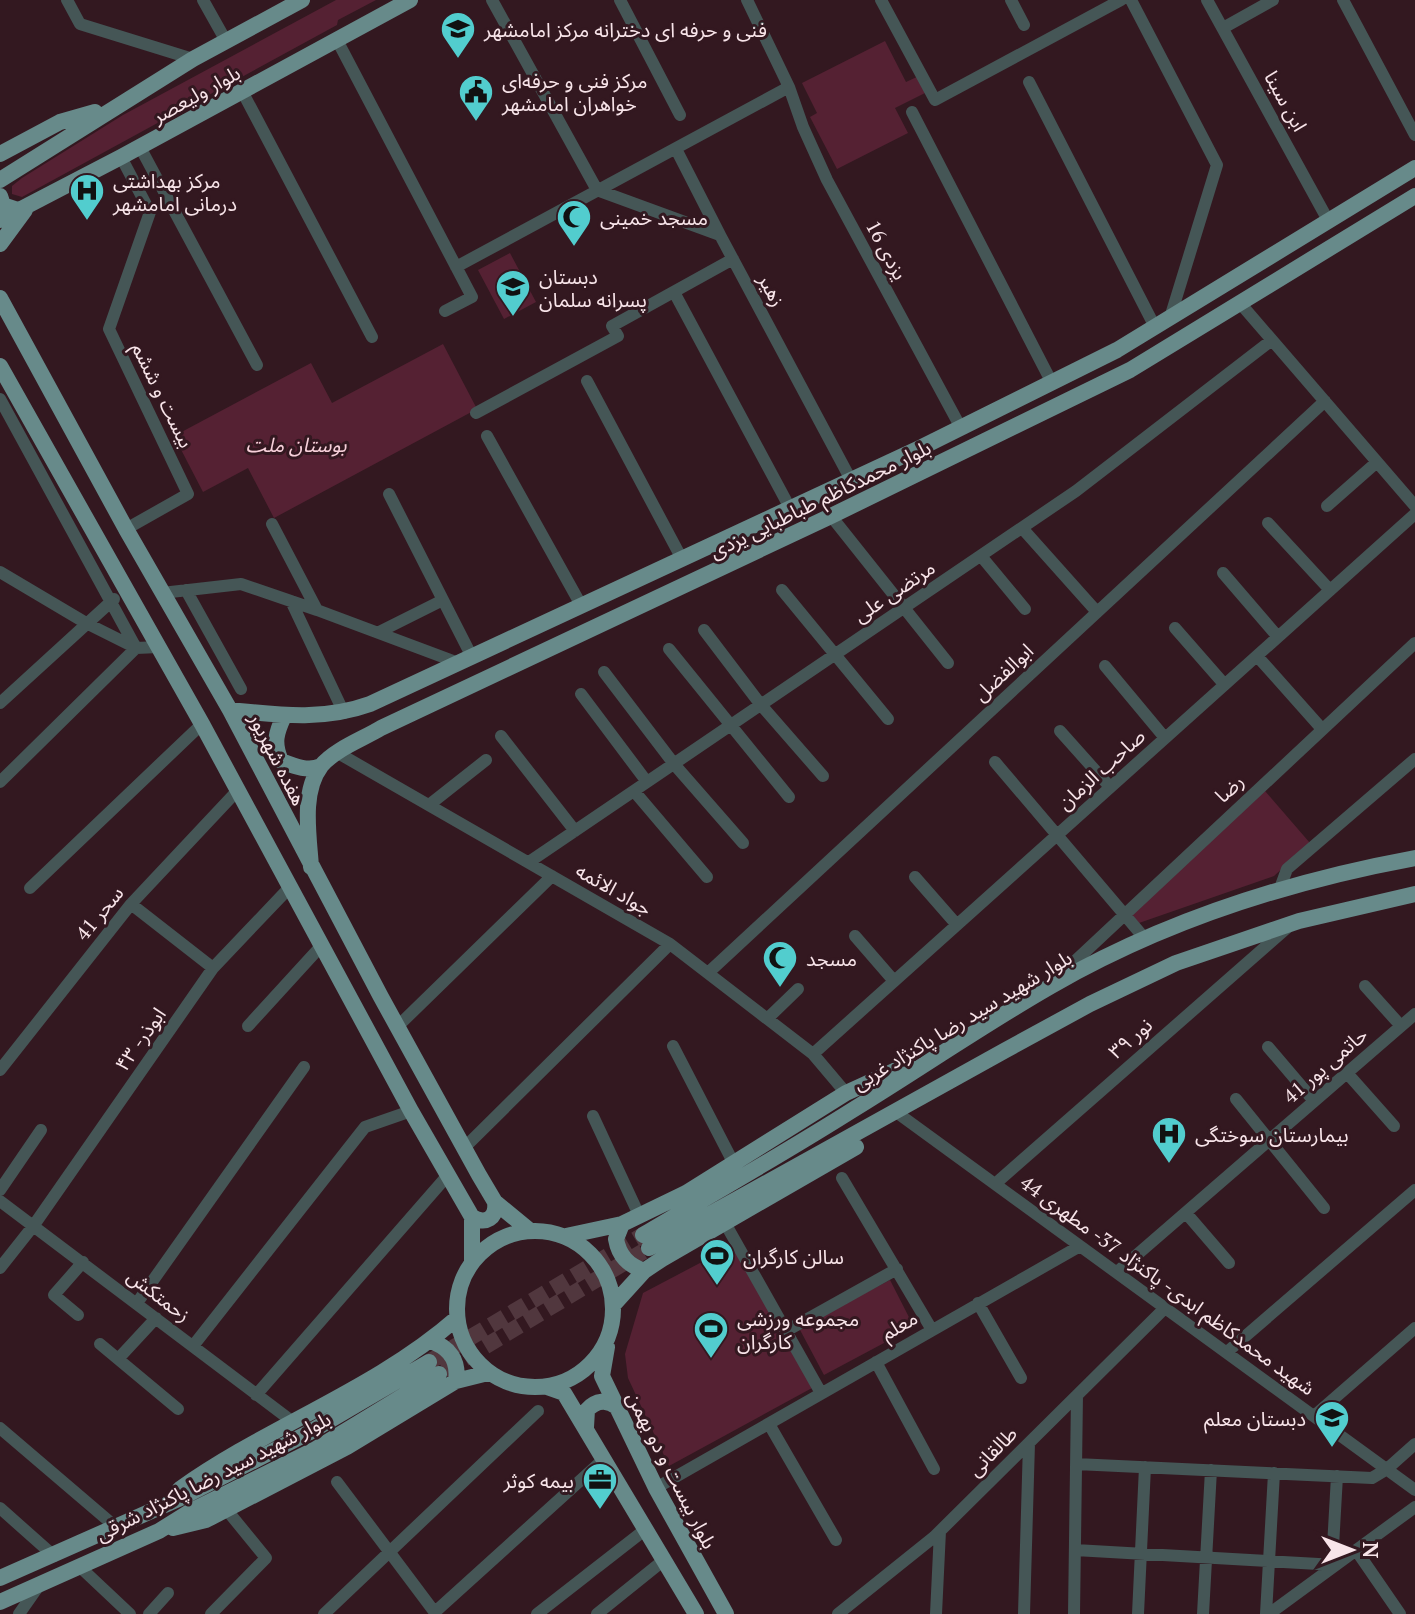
<svg xmlns="http://www.w3.org/2000/svg" width="1415" height="1614" font-family="'PT Serif','Noto Sans Arabic',serif">
	<rect width="100%" height="100%" fill="#331820"/>
	<path fill="#552133" d="M336,0H376L338,20L337,25L22,197L12,194V186L22,178L123,115Z
		M885,41L906,82L921,75L929,91L895,108L908,133L837,169L810,117L817,113L802,83Z
		M510,253L536,302L504,319L478,270Z
		M443,344L477,409L274,518L248,468L203,492L174,436L311,363L332,403Z
		M1265,791L1310,843L1274,876L1139,923L1131,914Z
		M736,1244L812,1388L669,1466L628,1378L625,1354L643,1293Z
		M890,1280L914,1327L824,1375L799,1328Z"/>
	<g fill="none" stroke-linecap="round" stroke-linejoin="round">
		<path stroke="#51373e" stroke-width="16" stroke-dasharray="16 8" stroke-linecap="butt" d="M429,1362L643,1235
			M444,1371L649,1248"/>
		<path stroke="#455656" stroke-width="12" d="M67,0L80,24L193,59
			M203,0L226,41
			M492,0L597,190
			M620,0L680,115
			M747,0L789,87L803,127L827,180L961,428
			M881,0L935,100L1121,0
			M1011,0L1024,25
			M1131,0L1217,165L1170,318
			M1207,0L1329,222
			M1343,0L1415,135
			M1223,28L1273,0
			M337,40L472,297L445,311
			M1029,82L1155,327
			M242,91L372,337
			M912,112L1052,383
			M140,147L257,365
			M676,149L720,235
			M121,157L150,212L109,329L188,494L126,529
			M597,190L720,235L851,480
			M456,267L789,87
			M674,292L790,508
			M1240,303L1415,506
			M587,381L682,559
			M0,399L136,648L159,647
			M476,413L618,336L612,326L733,259
			M487,436L581,605
			M389,494L471,655
			M1327,506L1377,462
			M831,516L948,663
			M1268,523L1330,590
			M272,524L317,610
			M1022,528L1097,612
			M981,556L1025,609
			M0,572L86,623L136,648L0,782
			M1223,573L1278,637
			M186,590L241,689
			M782,590L888,719
			M162,593L241,584L317,610L456,662
			M291,601L344,713
			M1175,628L1224,684
			M704,630L761,705L823,776
			M379,632L443,600
			M669,649L789,797
			M1257,656L1322,729
			M1105,666L1165,738
			M604,672L674,764L743,843
			M581,694L647,782
			M0,703L114,599
			M1060,731L1110,787
			M501,736L575,831
			M338,753L670,944L813,1054L846,1093
			M995,762L1146,940
			M634,791L707,877
			M429,805L486,760
			M529,862L1076,491L1272,340
			M915,877L957,925
			M30,888L202,724
			M1279,891L1287,869L1415,759
			M131,904L213,968
			M855,936L894,981
			M1072,964L1415,643
			M709,972L1325,401
			M1365,986L1401,1026
			M768,1018L798,989
			M248,1026L322,945
			M397,1027L552,876
			M673,1046L733,1162
			M1268,1047L1314,1101
			M813,1054L1415,514
			M0,1070L131,904L238,790
			M1347,1073L1394,1126
			M1236,1099L1324,1208
			M896,1112L1415,1490
			M593,1116L639,1215
			M464,1148L670,944
			M842,1178L932,1330
			M995,1184L1288,927
			M0,1190L41,1130
			M0,1201L293,1422
			M1186,1213L1229,1263
			M725,1223L821,1393
			M0,1268L34,1225L213,968L291,886
			M1117,1272L1415,1014
			M137,1303L304,1067
			M978,1303L1021,1378
			M78,1315L54,1295L83,1262
			M786,1331L897,1269
			M100,1344L118,1359L156,1318
			M193,1346L365,1127L411,1111
			M1227,1352L1415,1190
			M118,1359L178,1409
			M876,1362L934,1469
			M256,1395L448,1175
			M1314,1416L1415,1328
			M769,1424L836,1540
			M0,1428L117,1528
			M1076,1464L1372,1478L1387,1469L1415,1444
			M337,1482L436,1614
			M656,1488L1080,1246
			M0,1508L54,1556
			M1075,1550L1336,1565
			M1356,1550L1400,1614
			M1332,1564L1337,1476
			M80,1567L130,1614
			M435,1612L604,1459
			M19,1614L40,1584
			M149,1614L168,1593
			M211,1614L266,1558L226,1509
			M324,1614L538,1411
			M537,1614L646,1529
			M597,1614L664,1560
			M838,1614L934,1537L1165,1308
			M936,1614L940,1531
			M1024,1614L1029,1443
			M1074,1614L1077,1395
			M1138,1614L1145,1467
			M1203,1614L1211,1470
			M1266,1614L1274,1473
			M1269,1614L1415,1507"/>
		<path stroke="#678a8a" stroke-width="16" d="M0,154L60,122L95,112
			M0,180L193,59L302,0
			M0,196L3,205L18,210
			M0,220L121,157L410,0
			M0,244L25,210
			M0,298L126,529L230,710L381,997L479,1175L495,1202L529,1230
			M0,366L202,724L411,1111L472,1217V1261
			M230,710C279,715 323,721 370,704L922,447L1117,350L1415,168
			M284,716C276,733 273,743 281,761C294,766 308,772 321,766
			M311,867C309,836 301,792 321,766C335,749 363,739 381,728L831,516L1130,370L1415,196
			M472,1217C486,1225 497,1218 495,1202
			M622,1224L616,1239C619,1256 628,1265 644,1271
			M457 1309a78 78 0 1 1 156 0a78 78 0 1 1-156 0Z
			M643,1235C712,1194 783,1154 851,1111C918,1070 983,1025 1051,986C1162,922 1290,881 1415,858
			M566,1236L622,1224L686,1193L846,1093L894,1071L911,1068
			M649,1248L1004,1051L1090,1004L1176,963L1299,921L1415,894
			M614,1304L644,1271L662,1259L856,1147
			M430,1341C450,1347 459,1361 456,1381
			M607,1347L602,1376L656,1488L726,1614
			M547,1387L564,1393L696,1614
			M586,1427L587,1410C596,1400 607,1399 617,1407
			M180,1489C268,1426 375,1390 457,1318
			M173,1528L206,1520L347,1447L456,1381L488,1373
			M0,1578L183,1497L308,1433L429,1362
			M0,1602L159,1531L191,1511L314,1450L439,1374"/>
	</g>
	<defs>
		<symbol id="school-pin" viewBox="-11 -11 22 30"><path d="M0 17L-7.5 6A9.5 9.5 0 1 1 7.5 6Z" fill="#52cdce" stroke="#331820"/><path d="M0-5L7-2L0 1L-7-2ZM-4 1L0 2.5L4 1V4Q0 6-4 4Z" fill="#111"/></symbol>
		<symbol id="civic-pin" viewBox="-11 -11 22 30"><path d="M0 17L-7.5 6A9.5 9.5 0 1 1 7.5 6Z" fill="#52cdce" stroke="#331820"/><path d="M-.6-6.5H3V-4.5H.6V-3L4-1V1h2V6H-6V1h2V-1L-.6-3ZM-1.2 2.5V6h2.4V2.5Z" fill="#111"/></symbol>
		<symbol id="hospital-pin" viewBox="-11 -11 22 30"><path d="M0 17L-7.5 6A9.5 9.5 0 1 1 7.5 6Z" fill="#52cdce" stroke="#331820"/><path d="M-5-5h3v3.5h4V-5h3V5h-3V1.5h-4V5h-3Z" fill="#111"/></symbol>
		<symbol id="mosque-pin" viewBox="-11 -11 22 30"><path d="M0 17L-7.5 6A9.5 9.5 0 1 1 7.5 6Z" fill="#52cdce" stroke="#331820"/><path d="M3.5-4.9A6 6 0 1 0 3.5 4.9A5 5 0 1 1 3.5-4.9Z" fill="#111"/></symbol>
		<symbol id="stadium-pin" viewBox="-11 -11 22 30"><path d="M0 17L-7.5 6A9.5 9.5 0 1 1 7.5 6Z" fill="#52cdce" stroke="#331820"/><path d="M0-5a6.5 5 0 1 0 0 10a6.5 5 0 1 0 0-10ZM-3.5-1.8h7v3.6h-7Z" fill="#111"/></symbol>
		<symbol id="office-pin" viewBox="-11 -11 22 30"><path d="M0 17L-7.5 6A9.5 9.5 0 1 1 7.5 6Z" fill="#52cdce" stroke="#331820"/><path d="M-6-3h4V-5.5h4V-3h4V5H-6ZM-1-4.5V-3h2v-1.5ZM-6 0V1H6V0Z" fill="#111"/></symbol>
	</defs>
	<g fill-rule="evenodd">
		<use href="#school-pin" x="438" y="9" width="40" height="54"/>
		<use href="#civic-pin" x="456" y="72" width="40" height="54"/>
		<use href="#hospital-pin" x="67" y="171" width="40" height="54"/>
		<use href="#mosque-pin" x="554" y="197" width="40" height="54"/>
		<use href="#school-pin" x="493" y="267" width="40" height="54"/>
		<use href="#mosque-pin" x="760" y="938" width="40" height="54"/>
		<use href="#hospital-pin" x="1149" y="1114" width="40" height="54"/>
		<use href="#stadium-pin" x="697" y="1236" width="40" height="54"/>
		<use href="#stadium-pin" x="691" y="1309" width="40" height="54"/>
		<use href="#school-pin" x="1312" y="1398" width="40" height="54"/>
		<use href="#office-pin" x="580" y="1460" width="40" height="54"/>
	</g>
	<g text-anchor="middle" dominant-baseline="central" stroke-width="6" stroke-linejoin="round" paint-order="stroke">
		<g font-size="20" fill="#f8e4e9" stroke="#331820" text-anchor="start">
			<text x="484" y="29">فنی و حرفه ای دخترانه مرکز امامشهر</text>
			<text x="502" y="80">مرکز فنی و حرفه‌ای<tspan x="502" dy="23">خواهران امامشهر</tspan></text>
			<text x="113" y="180">مرکز بهداشتی<tspan x="113" dy="23">درمانی امامشهر</tspan></text>
			<text x="600" y="217">مسجد خمینی</text>
			<text x="539" y="276">دبستان<tspan x="539" dy="23">پسرانه سلمان</tspan></text>
			<text x="806" y="958">مسجد</text>
			<text x="1195" y="1134">بیمارستان سوختگی</text>
			<text x="743" y="1256">سالن کارگران</text>
			<text x="737" y="1318">مجموعه ورزشی<tspan x="737" dy="23">کارگران</tspan></text>
			<text x="1306" y="1418" text-anchor="end">دبستان معلم</text>
			<text x="574" y="1480" text-anchor="end">بیمه کوثر</text>
		</g>
		<g font-size="20" fill="#f8e4e9" stroke="#331820">
			<text transform="translate(196 94) rotate(-29)">بلوار ولیعصر</text>
			<text transform="translate(1286 101) rotate(61)">ابن سینا</text>
			<text transform="translate(887 250) rotate(62)">یزدی 16</text>
			<text transform="translate(772 290) rotate(62)">زهیر</text>
			<text transform="translate(163 395) rotate(64)">بیست و ششم</text>
			<text transform="translate(820 499) rotate(-26)">بلوار محمدکاظم طباطبایی یزدی</text>
			<text transform="translate(894 591) rotate(-34)">مرتضی علی</text>
			<text transform="translate(1003 672) rotate(-43)">ابوالفضل</text>
			<text transform="translate(278 759) rotate(63)">هفده شهریور</text>
			<text transform="translate(1101 769) rotate(-42)">صاحب الزمان</text>
			<text transform="translate(1229 788) rotate(-43)">رضا</text>
			<text transform="translate(614 889) rotate(30)">جواد الائمه</text>
			<text transform="translate(99 913) rotate(-51)">سحر 41</text>
			<text transform="translate(962 1020) rotate(-31)">بلوار شهید سید رضا پاکنژاد غربی</text>
			<text transform="translate(1130 1038) rotate(-41)">نور ۳۹</text>
			<text transform="translate(140 1039) rotate(-55)">ابوذر- ۴۳</text>
			<text transform="translate(1325 1065) rotate(-41)">حاتمی پور 41</text>
			<text transform="translate(1168 1285) rotate(36)">شهید محمدکاظم ابدی- پاکنژاد 37- مطهری 44</text>
			<text transform="translate(159 1295) rotate(37)">زحمتکش</text>
			<text transform="translate(899 1325) rotate(-30)">معلم</text>
			<text transform="translate(992 1451) rotate(-45)">طالقانی</text>
			<text transform="translate(672 1470) rotate(63)">بلوار بیست و دو بهمن</text>
			<text transform="translate(213 1476) rotate(-27)">بلوار شهید سید رضا پاکنژاد شرقی</text>
		</g>
		<g font-size="20" font-style="italic" fill="#f7d0da" stroke="#331820">
			<text x="296" y="444">بوستان ملت</text>
		</g>
	</g>
	<g transform="translate(1351 1550) rotate(90)" stroke="#331820" stroke-width="6" paint-order="stroke">
	<path d="M0-6L14 30L0 20L-14 30Z" fill="#f8e4e9"/>
	<text y="-12" font-size="22" font-weight="bold" text-anchor="middle" fill="#f8e4e9">N</text>
	</g>
</svg>
